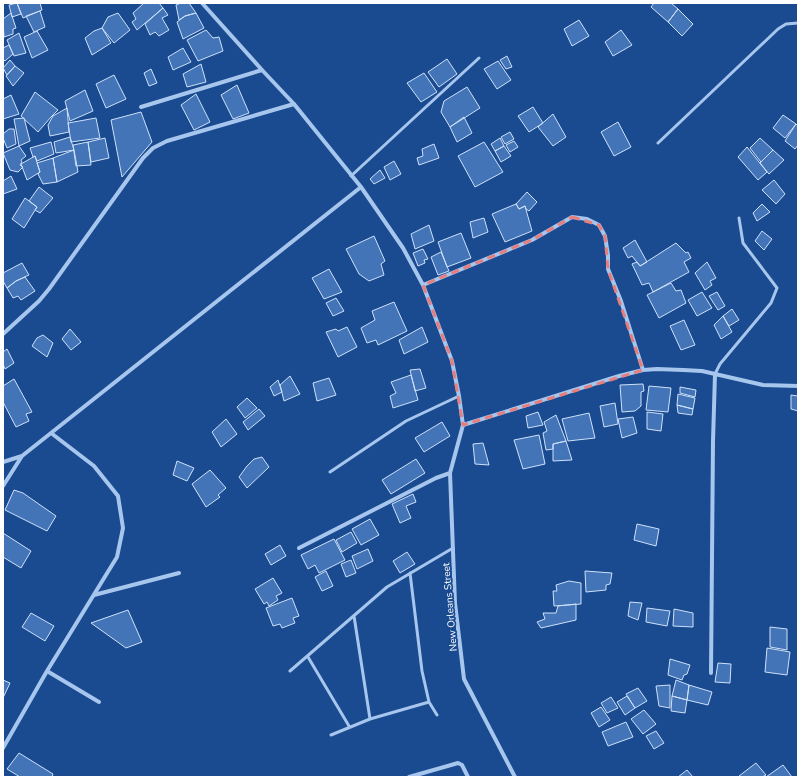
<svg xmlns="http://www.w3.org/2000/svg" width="801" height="780" font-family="'Nunito Sans',sans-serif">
	<rect width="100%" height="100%" fill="#1a4a8f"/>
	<path fill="#4374b7" stroke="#cee1fa" d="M17,3H40L42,10L23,18Z
		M17,3L21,14L12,17L9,5Z
		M144,3H159L163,8L137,30L132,22L136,19L133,13Z
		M181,3H189L196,13L185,16L179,20L176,5Z
		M654,3H671L678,9L668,22L651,7Z
		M163,8L168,15L162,18L169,30L159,36L155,32L150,35L145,24Z
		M678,9L693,24L682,36L668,22Z
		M40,11L45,27L34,32L26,16Z
		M11,13L16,28L13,29V34L4,37L3,19Z
		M118,13L130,30L114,43L102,28L108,17Z
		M196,13L204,28L183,39L177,22L185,16Z
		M579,20L589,36L572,46L564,29Z
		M102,28L111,43L92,55L85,38L94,31Z
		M206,30L213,38L219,37L223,51L198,61L187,40Z
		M621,30L632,45L613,56L605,42Z
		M37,31L48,50L32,58L24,37Z
		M19,33L26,53L14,56L7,40Z
		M9,45L13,54L5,61L3,59V48Z
		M183,48L191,62L173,70L168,57Z
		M507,56L512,67L506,69L500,60Z
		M447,59L457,74L439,87L428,72Z
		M10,60L15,66L7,75L3,68Z
		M498,61L511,80L497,89L484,69Z
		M201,64L206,82L187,87L183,74Z
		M15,66L24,73L13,86L6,76Z
		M151,69L157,83L149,86L144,73Z
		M424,73L437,92L421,102L407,83Z
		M114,75L126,99L106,108L96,84Z
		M237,85L249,113L233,119L221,95Z
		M467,87L480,108L450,127L441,112L444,101Z
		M85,90L93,111L70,121L65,101Z
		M35,92L58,110L51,117L38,132L21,116Z
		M196,94L210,122L194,130L181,105Z
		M11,95L19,114L3,119V99Z
		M533,107L543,123L529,132L518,116Z
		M67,108L69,132L50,136L48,125L53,116Z
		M141,112L152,142L122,177L111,120Z
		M553,114L566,137L553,146L538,127Z
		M783,115L796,124L785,138L773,128Z
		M464,117L472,133L457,142L450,127Z
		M24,118L30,141L19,146L14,119Z
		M96,118L100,138L71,142L68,123Z
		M618,122L631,147L614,156L601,132Z
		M796,124L798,126V145L795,149L785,141Z
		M9,129H14L16,144L7,148L3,138V134Z
		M510,132L514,139L505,144L501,137Z
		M70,137L74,150L56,153L54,142Z
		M105,138L109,158L91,162L88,142Z
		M500,138L504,146L495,151L491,144Z
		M760,138L773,150L761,162L750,148Z
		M514,141L518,147L510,152L506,145Z
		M51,142L54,154L37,161L35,156L33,157L30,148Z
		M88,142L91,165L76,166L73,145Z
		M484,142L503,172L475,187L458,156Z
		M434,144L439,158L419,165L417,158L423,156L422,149Z
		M19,146L26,156L21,160L22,162L20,165L23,167L18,172L10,170L3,153Z
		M504,146L511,156L501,162L495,151Z
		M747,147L767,172L758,180L738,157Z
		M74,150L78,172L57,182L53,158Z
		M773,150L784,160L769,174L760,163Z
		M35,156L40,172L27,180L21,164Z
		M53,158L57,182L43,184L38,174L40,172L37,163Z
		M394,161L401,174L390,180L384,167Z
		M380,170L385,178L374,184L370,179Z
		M11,176L17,189L3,194V181Z
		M774,180L785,194L776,204L762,190Z
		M39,187L53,198L40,213L35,210L37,207L29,201Z
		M527,192L537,202L529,211L526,209L525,206L519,209L516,204Z
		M25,198L37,207L24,228L12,219Z
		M516,204L519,209L525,206L532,231L505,242L492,214Z
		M762,204L770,212L757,221L753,213Z
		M484,218L488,232L473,238L470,222Z
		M429,225L434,241L415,249L411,234Z
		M762,231L772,239L764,250L755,241Z
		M461,233L471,258L447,267L438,242Z
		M374,236L385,261L381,264L384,275L369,281L359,274L346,249Z
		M635,240L647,262L640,266L632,256L628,258L623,248Z
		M676,243L686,253L688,252L691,258L684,262L689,272L653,292L649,283L642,285L632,264L637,262L640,266Z
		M423,249L428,259L424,260L425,263L418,266L413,253Z
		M441,252L449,271L438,275L431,257Z
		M707,262L716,278L710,281L712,285L705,290L695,273Z
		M22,263L29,275L16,281L7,288L3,281V273Z
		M329,269L342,292L324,299L312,278Z
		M25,277L35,291L21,300L18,296L13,298L7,288L16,281Z
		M671,283L676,291L681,290L686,303L659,318L647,295Z
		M702,292L712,308L697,316L688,300Z
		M717,292L725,306L718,310L709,296Z
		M336,298L344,311L333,316L326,303Z
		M394,302L407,331L378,345L376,340L367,343L361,328L375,320L372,311Z
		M732,309L739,320L729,326L723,316Z
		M723,316L732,332L721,339L714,325Z
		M684,320L695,345L681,350L670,326Z
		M347,327L357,347L338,357L326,332L336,329L338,331Z
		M422,327L428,342L404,354L399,340Z
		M70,329L81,342L71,350L62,339Z
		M43,335L53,343L47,357L32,346L37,338Z
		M7,349L14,363L5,369L3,364V352Z
		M420,369L426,388L415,391L410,370Z
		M411,375L418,400L393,408L390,396L396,393L391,382Z
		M290,376L300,394L284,401L280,385Z
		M329,378L336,395L317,401L313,383Z
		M14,379L32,412L26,414L29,421L16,427L3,402V386Z
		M278,380L282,392L274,396L270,387Z
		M643,384L644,391L641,392V406L635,411L622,412L620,385Z
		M649,386L671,388L668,412L646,410Z
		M680,387L696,390L695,397L680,393Z
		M678,394L695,398L693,409L677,405Z
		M791,395L798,396V411L791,409Z
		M247,398L257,408L245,418L237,407Z
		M615,403L618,424L604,427L600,406Z
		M677,405L693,409L692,415L678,413Z
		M259,409L265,416L248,430L243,422Z
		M538,412L543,425L528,428L526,416Z
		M647,412L663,414L661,431L647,429Z
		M589,413L595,438L568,441L562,419Z
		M556,415L566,441L553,444V449L546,450L543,433L547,431L544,422Z
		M633,417L637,433L622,438L618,419Z
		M226,419L237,434L221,447L212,432Z
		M442,422L450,436L424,452L415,438Z
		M539,435L545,464L523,469L514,440Z
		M566,441L572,460L553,461V444Z
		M483,443L489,465L475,464L473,444Z
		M262,457L269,467L247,488L239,477L247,466L254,459Z
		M416,459L425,473L391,494L382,480Z
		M177,461L194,468L187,481L173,475Z
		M210,470L226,488L218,495L220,497L206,507L192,484Z
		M14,490L23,493L56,516L47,531L5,510Z
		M413,494L416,502L406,506L411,518L400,523L392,504Z
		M370,519L379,535L361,545L352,529Z
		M637,524L659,529L656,546L634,540Z
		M351,532L357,543L342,552L336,540Z
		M3,533L31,551L21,568L3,557Z
		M334,539L345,560L319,573L315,565L308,569L301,555Z
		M280,545L286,556L271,565L265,554Z
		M368,549L373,561L357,569L352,556Z
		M407,552L415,564L400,573L393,561Z
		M351,560L356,573L346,577L341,564Z
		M326,571L333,586L322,591L315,577Z
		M585,571L612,573L610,584L606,585V590L586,592Z
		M273,578L282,593L276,596L278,600L269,606L267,602L264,604L255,589Z
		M569,581L581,583V604L554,606L553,591H557L556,585Z
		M292,598L299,616L293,618L295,623L282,628L280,624L273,626L266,608Z
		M630,602L642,603L638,620L628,616Z
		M576,604V620L541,628L537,622L545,619L543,613H556L558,606Z
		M647,608L670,611L667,626L646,622Z
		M674,609L693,613V627L673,626Z
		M128,610L142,642L126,648L91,623Z
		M31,613L54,626L45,641L22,627Z
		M770,627L787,629V650L770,647Z
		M767,648L790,652L787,675L765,672Z
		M670,659L690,665L687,674L684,675L682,680L668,675Z
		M718,663L731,664L730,683L715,682Z
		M3,680L10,683L3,698Z
		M676,680L689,685L687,700L672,696Z
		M670,685V708L659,706L656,686Z
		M689,685L712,692L708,705L687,700Z
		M638,688L647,701L635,708L626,694Z
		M627,696L635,708L625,715L617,702Z
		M672,696L687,700L685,713L671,711Z
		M611,697L618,708L607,713L601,703Z
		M601,707L610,720L599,727L591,713Z
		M644,710L656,724L643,734L631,719Z
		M626,722L633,737L608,746L602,732Z
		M656,731L664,743L654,749L646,736Z
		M19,753L53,774L52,777H20L7,769Z
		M756,763L766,775L762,777H740L739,776Z
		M783,765L792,777H766Z
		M687,770L693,777H678Z"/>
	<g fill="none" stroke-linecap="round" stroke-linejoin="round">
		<path stroke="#a7c6ee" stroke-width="3" d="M658,143L778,29L786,24L798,23
			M351,176L479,58
			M715,374L720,364L771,303L777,288L743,243L739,218
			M330,472L406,421L459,396
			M410,573L422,671L429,702L437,715
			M354,616L370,719
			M308,657L349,726
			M290,671L387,587L453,548
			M331,735L370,719L429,702"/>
		<path stroke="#a7c6ee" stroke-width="4" d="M202,3L262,70L294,104L361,187L403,248L423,285L452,361L459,396L463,425L450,473L455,603L464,679L515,777
			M141,107L262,70
			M423,285L532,240L572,217L587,219L599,225L605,236L608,255V269L621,301L643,370
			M3,334L39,301L49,289L143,158L153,148L167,141L294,104
			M463,425L619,376L643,370L657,369L683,370L702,371L763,385L798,386
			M3,462L22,456L361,187
			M3,486L22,456
			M299,548L436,478L450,473
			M94,595L179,573
			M47,671L99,702
			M711,673L713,441L715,374
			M3,748L47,671L117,557L123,528L118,496L94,466L51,433
			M409,777L458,763L462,765L468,777"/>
	</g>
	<path fill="none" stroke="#e67e7e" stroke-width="3" stroke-dasharray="8 5" stroke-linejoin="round" d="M572,217L599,225L605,236L608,269L643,370L463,425L452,361L423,285L532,240Z"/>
	<g text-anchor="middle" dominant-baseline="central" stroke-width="3.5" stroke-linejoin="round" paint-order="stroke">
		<g font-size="10" fill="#fff" stroke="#1a4a8f">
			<text transform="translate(450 607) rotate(-95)">New Orleans Street</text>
		</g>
	</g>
	<rect width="801" height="780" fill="none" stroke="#ffffff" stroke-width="8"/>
</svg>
